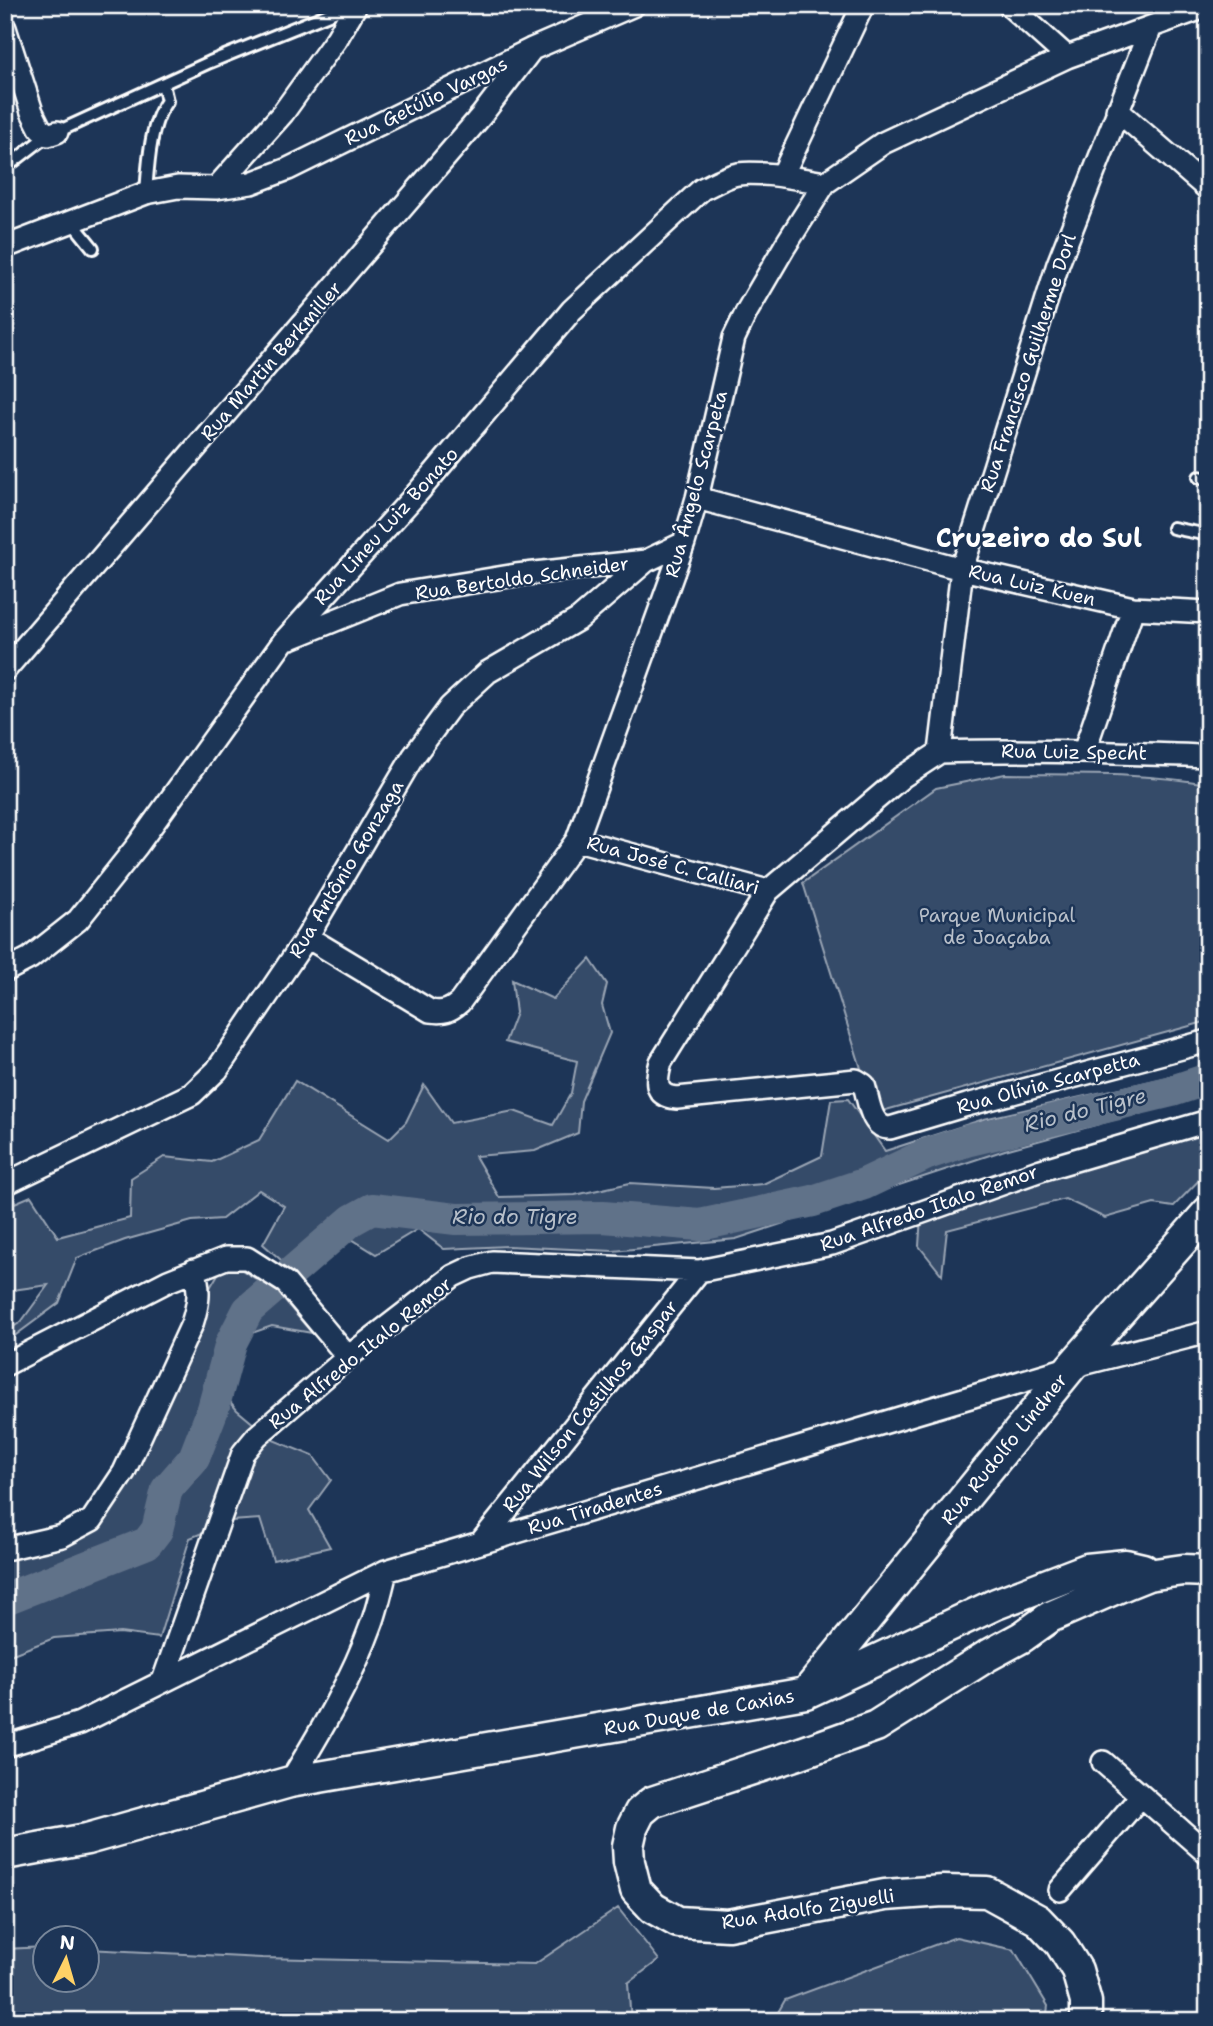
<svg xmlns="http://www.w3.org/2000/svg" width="1213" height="2026" font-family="'Shantell Sans',sans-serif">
	<rect width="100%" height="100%" fill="#1d3557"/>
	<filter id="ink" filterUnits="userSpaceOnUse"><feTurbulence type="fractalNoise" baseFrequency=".0143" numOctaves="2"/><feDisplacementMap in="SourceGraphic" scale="14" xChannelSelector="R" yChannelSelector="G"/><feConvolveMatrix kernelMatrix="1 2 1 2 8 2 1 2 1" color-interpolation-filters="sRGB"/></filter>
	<g filter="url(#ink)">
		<path fill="#364b69" stroke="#9aa5b4" stroke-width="2" d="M1005,774C1072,775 1141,772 1208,784V1021L875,1113L803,883L936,788Z
			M590,959L607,984L602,1005L610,1033L581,1101L578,1133L535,1151L475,1156L499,1197L575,1195L630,1183L714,1188L763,1184L822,1156L831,1100L848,1099L885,1151L984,1119L1208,1068V1094L1005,1150L736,1239L613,1251L508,1246L444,1249L418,1229L376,1254L350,1238L299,1276L263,1244L284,1206L259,1190L222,1219L192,1221L125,1240L77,1258L59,1303L5,1343V1332L21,1322L48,1285L5,1291V1207L31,1196L58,1237L130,1218L131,1178L164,1157L212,1162L259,1140L295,1081L389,1139L406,1122L424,1085L451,1123L514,1111L553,1125L571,1093L577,1061L505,1042L516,1013L512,980L553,999Z
			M1208,1124V1171L1173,1207L1154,1204L1105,1218L1065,1199L947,1230L942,1275L919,1246L921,1216Z
			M234,1265L278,1293L312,1333L272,1326L246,1335L222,1392L237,1410L273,1440L313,1456L331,1480L309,1510L330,1547L273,1560L260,1519L231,1521L190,1538L159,1638L120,1633L54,1638L5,1657V1556L89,1528L161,1394L211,1286L221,1269Z
			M618,1908L659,1960L628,1983L631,2021H5V1949L45,1947L46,1980H88V1949L262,1958L535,1964Z
			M956,1937L1014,1950L1048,2006L1046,2021H773L785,2000Z"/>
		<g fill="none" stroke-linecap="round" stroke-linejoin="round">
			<path stroke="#617289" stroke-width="32" d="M5,1599L147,1543L157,1530L167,1489L194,1458L213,1409L231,1343L248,1310L352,1220L372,1209L456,1219L603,1217L700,1225L813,1201L864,1184L927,1154L966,1141L1172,1091L1208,1079"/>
			<defs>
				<path id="lane" d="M57,132L210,62L351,5
					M5,140L13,162L5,166
					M13,162L48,135
					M146,193C148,167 150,122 167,101L163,84
					M72,222L93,248
					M1199,477L1208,479
					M1173,528L1208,535"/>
				<path id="street" d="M1009,5L1067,57
					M5,28L32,112L40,128L48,135L57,132
					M1117,110L1208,189
					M782,176L863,5
					M216,188L283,113L337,38L356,5
					M5,247L146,193L178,187L216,188L251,183L288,169L532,49L634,5
					M697,498L962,569L1133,608L1208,612
					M291,638L400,594L516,575L646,561
					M5,670L481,116L532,49
					M940,752L902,777L768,891L661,1062C656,1080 653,1096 677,1098L856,1080L864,1085C869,1100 870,1128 890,1128L967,1105L1208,1041
					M940,752L962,569L1058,264L1151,27
					M940,752C1029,749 1119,753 1208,756
					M1084,752L1133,608
					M577,840L768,891
					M307,937L430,1011C444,1013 450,1011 460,1002L577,840L684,543L697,498L734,338L747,311L785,246L825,183L883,143L1067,57L1208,6
					M5,971L30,958L78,920L137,846L283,642L419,491L572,310L702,189C713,184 726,176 738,174C764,171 799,179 825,183
					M5,1184L192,1094L217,1070L307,937L413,757L450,707L488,672L579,619L646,561L684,543
					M5,1365L168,1281L226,1258H247L286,1283L348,1357
					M481,1542L699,1271
					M5,1549L62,1536L92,1520L124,1472L192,1324C198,1305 201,1290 194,1270
					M163,1681L243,1453L257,1436L348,1357L453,1276L470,1268L492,1262L699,1271L832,1244L1041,1170L1208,1121
					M5,1746L80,1723L386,1571L1071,1367L1208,1332
					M1103,1762L1208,1854
					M290,1782C321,1731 352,1679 372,1623C378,1606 382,1588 386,1571
					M1060,1890L1141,1796"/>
				<path id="secondary" d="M811,1687L1071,1367L1208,1212
					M5,1854L87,1839L290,1782L806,1693L996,1604L1087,1569L1126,1565L1143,1569L1148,1575
					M1086,2021V2002L1077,1970L1060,1943L1038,1920L987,1892L943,1891L885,1895L728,1925L678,1922L653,1908L636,1890L629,1862L628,1846L632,1828L640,1812L652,1802L798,1754L876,1726L987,1656L1022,1637L1050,1617L1128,1583L1148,1575L1183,1570L1208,1571"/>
			</defs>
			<use href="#lane" stroke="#fff" stroke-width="16"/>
			<use href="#street" stroke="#fff" stroke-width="26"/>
			<use href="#secondary" stroke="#fff" stroke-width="35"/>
			<use href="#lane" stroke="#1d3557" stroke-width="10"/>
			<use href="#street" stroke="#1d3557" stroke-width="21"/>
			<use href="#secondary" stroke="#1d3557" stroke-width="30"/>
		</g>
	</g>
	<g text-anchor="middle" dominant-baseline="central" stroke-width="5" stroke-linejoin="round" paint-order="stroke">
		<g font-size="19" fill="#fff" stroke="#1d3557">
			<text transform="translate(426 101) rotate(-26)">Rua Getúlio Vargas</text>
			<text transform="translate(271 361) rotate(-49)">Rua Martin Berkmiller</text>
			<text transform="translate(1028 363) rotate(-72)">Rua Francisco Guilherme Dorl</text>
			<text transform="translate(696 484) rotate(-75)">Rua Ângelo Scarpeta</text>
			<text transform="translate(386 526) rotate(-48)">Rua Lineu Luiz Bonato</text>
			<text transform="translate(522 578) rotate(-8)">Rua Bertoldo Schneider</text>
			<text transform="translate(1032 585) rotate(13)">Rua Luiz Kuen</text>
			<text transform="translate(1074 752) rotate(1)">Rua Luiz Specht</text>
			<text transform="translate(673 865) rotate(15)">Rua José C. Calliari</text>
			<text transform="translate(346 869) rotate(-59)">Rua Antônio Gonzaga</text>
			<text transform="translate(1048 1083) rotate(-15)">Rua Olívia Scarpetta</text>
			<text transform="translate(929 1208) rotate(-19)">Rua Alfredo Italo Remor</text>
			<text transform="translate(360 1353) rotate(-39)">Rua Alfredo Italo Remor</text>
			<text transform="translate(590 1406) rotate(-51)">Rua Wilson Castilhos Gaspar</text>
			<text transform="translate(1004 1449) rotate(-51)">Rua Rudolfo Lindner</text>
			<text transform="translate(595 1508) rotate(-17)">Rua Tiradentes</text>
			<text transform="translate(699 1712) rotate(-10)">Rua Duque de Caxias</text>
			<text transform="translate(808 1909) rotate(-9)">Rua Adolfo Ziguelli</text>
		</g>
		<g font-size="19" fill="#b9c0ca" stroke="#1d3557">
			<text x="997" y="915">Parque Municipal<tspan x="997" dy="22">de Joaçaba</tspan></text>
		</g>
		<g font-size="21" font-style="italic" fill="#b8c0ca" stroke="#1d3557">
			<text transform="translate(1085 1110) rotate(-14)">Rio do Tigre</text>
			<text x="515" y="1217">Rio do Tigre</text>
		</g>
		<g font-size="26" font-weight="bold" fill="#fff" stroke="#1d3557">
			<text x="1039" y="537">Cruzeiro do Sul</text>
		</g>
	</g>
	<rect width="1213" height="2026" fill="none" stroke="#1d3557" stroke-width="28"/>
	<rect x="14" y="14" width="1185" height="1998" fill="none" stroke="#fff" stroke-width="2.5" filter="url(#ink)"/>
	<g transform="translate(66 1959) rotate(5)"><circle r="33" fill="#1d3557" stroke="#77869a" stroke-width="2"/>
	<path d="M0-5L12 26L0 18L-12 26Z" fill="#ffd166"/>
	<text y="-10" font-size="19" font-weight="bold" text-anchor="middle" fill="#ffffff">N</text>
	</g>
</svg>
